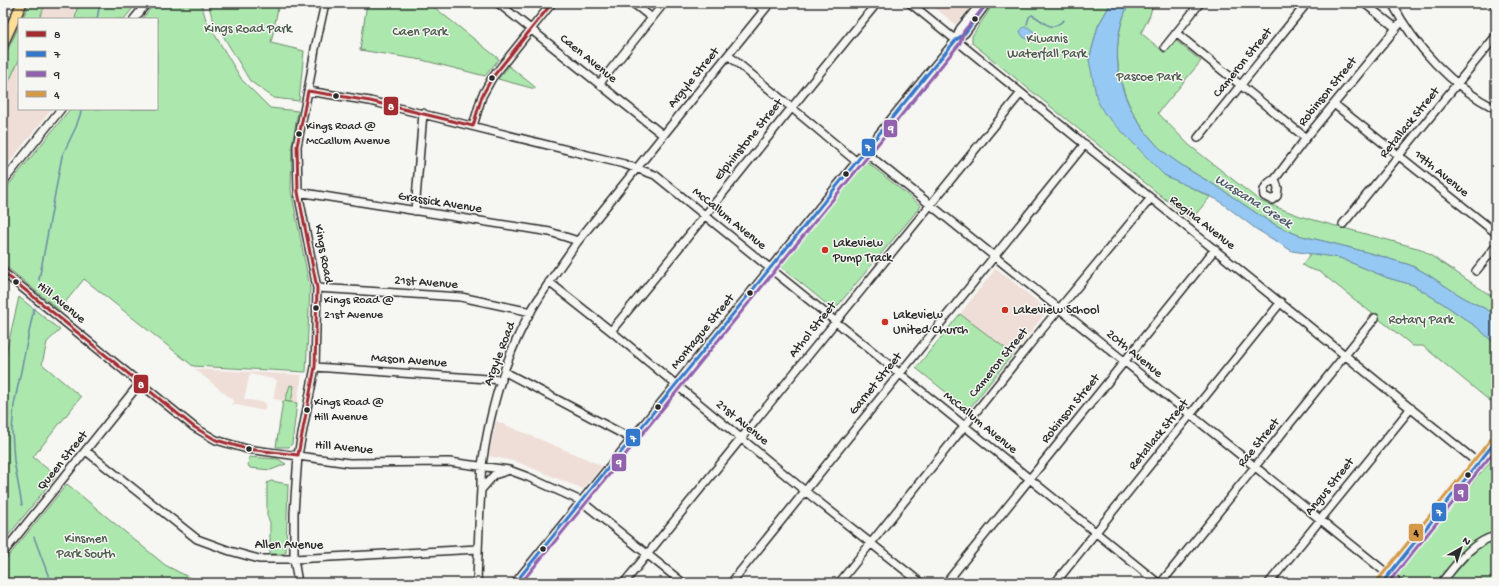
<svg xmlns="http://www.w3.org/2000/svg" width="1499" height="586" font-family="'Gochi Hand',sans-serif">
	<rect width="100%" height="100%" fill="#f6f6f2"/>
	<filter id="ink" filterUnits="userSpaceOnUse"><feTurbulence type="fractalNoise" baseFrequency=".025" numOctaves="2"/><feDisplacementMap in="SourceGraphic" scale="8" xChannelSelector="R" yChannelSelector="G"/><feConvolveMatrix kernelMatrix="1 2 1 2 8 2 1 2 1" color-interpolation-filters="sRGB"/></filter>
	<g filter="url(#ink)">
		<path fill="#efded7" d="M46,3H77L74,19H39Z
			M929,3H973L956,25Z
			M19,60V109H52L3,170V94Z
			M996,268L1048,310L1013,354L960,314Z
			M195,369L302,375L297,403L273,399L277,380L250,374L244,399L266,403L264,411L232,404L234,401Z
			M496,421L582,457L602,466L583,489L517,462L489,456Z"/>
		<path fill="#ace8ae" stroke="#6c8a6c" d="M30,3H46L39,19H22Z
			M78,3H137L124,19H75Z
			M155,3H201L206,20L242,80L270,108L298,111L292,145L291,190L310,288L306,372L193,366L84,279L59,310L3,264V192L70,109H157V19H142Z
			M208,3H279L271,43L304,51L299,101L274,98L250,81L212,17Z
			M367,3H429L499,59L485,76L422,60L360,50Z
			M994,3H1111L1098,26L1089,60L1164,175L1182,183L1210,197L1191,220L972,43V36Z
			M1129,3H1153L1150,15L1141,33L1165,53L1175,40L1201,61L1158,113L1189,145L1260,201L1303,217L1421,249L1496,299V315C1488,310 1480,306 1472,302C1450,291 1432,275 1410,265C1401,262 1392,260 1384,257C1362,251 1341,245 1319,240C1312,238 1303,237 1296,234C1270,225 1247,206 1224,191C1204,178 1181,167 1163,151C1122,112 1104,56 1129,3Z
			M19,26V60L3,94V60Z
			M509,66L535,87V89L498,79Z
			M866,161L921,206L834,310L780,266Z
			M1311,253L1340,258L1388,278L1413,285L1445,305L1478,328L1496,345V406L1423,346H1413L1320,272L1307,268L1302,265Z
			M19,297L60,330L47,342L42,364L81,397L33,457L56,476L3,542V366Z
			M960,314L1013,354L968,410L916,368Z
			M290,385L294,386L291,402L285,401Z
			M283,401L297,403L292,444L289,447H276Z
			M1496,455V583H1392L1413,553Z
			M249,457L278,459L286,464L271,470L250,468L248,465Z
			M271,481L288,484L286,552L283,554H270V522L267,516V483Z
			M67,484L165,565L200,583H13L3,574V563Z"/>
		<path fill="#95c8f2" stroke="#6b89a2" d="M1111,3H1129C1104,56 1121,112 1163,151C1181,167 1204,178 1224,191C1247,206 1270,225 1296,234C1303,237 1312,238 1319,240C1341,245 1362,251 1384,257C1392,260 1401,262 1410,265C1432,275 1450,291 1472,302C1480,306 1488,310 1496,315V345L1478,328L1445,305L1413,285L1388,278L1340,258L1292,251L1256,229L1218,200L1164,175L1104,113L1097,100L1089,60L1098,26Z
			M1024,27H1028L1033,31L1035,34L1031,40C1025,39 1022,37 1020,31Z"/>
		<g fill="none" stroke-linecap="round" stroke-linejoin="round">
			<path stroke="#6b89a2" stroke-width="1.5" d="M97,19L100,3
				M1027,24L1029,17L1032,15C1046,21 1048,34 1064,20
				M1170,75L1173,77
				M39,280L62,156L76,127L82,109
				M22,505L14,461L12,431L14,405L34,308
				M34,537L51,583"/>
			<defs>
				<path id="minor" d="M498,3L663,135
					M633,3L652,18
					M756,3L764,10
					M910,3L1478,463
					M1364,3L1396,28
					M1392,3C1415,47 1451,86 1496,109
					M1493,3L1496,6
					M134,19L147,3
					M1176,33L1306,138
					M956,40L960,29L981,3
					M1165,47L1200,3
					M728,55L857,162
					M600,83L664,3
					M308,91L370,101L624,164L655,175L1158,583
					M1334,104L1496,233
					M473,126L482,96L492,78L552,3
					M1198,138L1307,3
					M865,152L1399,583
					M1275,179L1278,188L1277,196L1272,200L1264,196C1262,188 1268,182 1275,179L1306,138L1402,21
					M3,182L61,109
					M298,192L550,232L578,241
					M415,211L423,113
					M1343,224L1496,36
					M1476,271L1496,246
					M3,272L194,427L216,440L247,449L349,463L449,462L509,470L528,477L581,501L683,583
					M549,282L611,331L805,491L921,583
					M317,288L461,297L531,312
					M611,331C701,222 787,112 877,3
					M315,367L502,380
					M505,372L632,439
					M86,451L197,539L230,551L259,559H294L478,549
					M481,490L494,475L507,471
					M3,553L140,383
					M298,583L294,559V513L298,455L315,367L317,288L298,192L297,146L308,91L315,49L325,3
					M477,583C478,551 479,520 481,489C481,481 481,473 482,465C489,416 503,364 526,320C541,292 560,267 578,241L770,3
					M515,583L926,76L956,40L965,33L987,3
					M624,583L1021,93
					M731,583L1085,144
					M839,583L1035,338L1151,198
					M946,583L1215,249
					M1055,583L1281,302
					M1161,583L1375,318
					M1269,583L1411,408
					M1441,583C1457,564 1471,542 1496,536"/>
				<path id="major" d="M3,44L22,3
					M1382,583L1496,441"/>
			</defs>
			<use href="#minor" stroke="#2b2b2b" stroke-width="10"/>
			<use href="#major" stroke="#2b2b2b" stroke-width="12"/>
			<use href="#minor" stroke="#f6f6f2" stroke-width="7"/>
			<use href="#major" stroke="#fdde96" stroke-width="9"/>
			<defs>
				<path id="bus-1" d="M308,91L370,101L473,126
					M473,126L482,96L492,78L552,3
					M3,272L194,427L216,440L247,449L298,455
					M298,455L315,367L317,288L298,192L297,146L308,91"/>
				<path id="bus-2" d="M515,583L926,76L956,40L965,33L987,3
					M1382,583L1496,441"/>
				<path id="bus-3" d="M521,583L960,43L964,31L985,6
					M1388,583L1496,449"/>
				<path id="bus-4" d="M1378,580L1492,438"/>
			</defs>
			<use href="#bus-1" stroke="#f6f6f2" stroke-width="6"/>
			<use href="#bus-2" stroke="#f6f6f2" stroke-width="6"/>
			<use href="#bus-3" stroke="#f6f6f2" stroke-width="6"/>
			<use href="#bus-4" stroke="#f6f6f2" stroke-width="6"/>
			<use href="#bus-1" stroke="#a42c31" stroke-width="3"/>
			<use href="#bus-2" stroke="#3478cb" stroke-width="3"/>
			<use href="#bus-3" stroke="#9161ad" stroke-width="3"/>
			<use href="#bus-4" stroke="#d49a4a" stroke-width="3"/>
		</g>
	</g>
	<g fill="#2b2b2b" stroke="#f6f6f2" stroke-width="1.5">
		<circle cx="975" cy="19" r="3.5"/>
		<circle cx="492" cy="78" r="3.5"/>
		<circle cx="336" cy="96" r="3.5"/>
		<circle cx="299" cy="134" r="3.5"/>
		<circle cx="846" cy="174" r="3.5"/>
		<circle cx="16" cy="282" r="3.5"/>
		<circle cx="750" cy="293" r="3.5"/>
		<circle cx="316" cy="308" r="3.5"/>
		<circle cx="658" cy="407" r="3.5"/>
		<circle cx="307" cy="410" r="3.5"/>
		<circle cx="249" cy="449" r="3.5"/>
		<circle cx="1468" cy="475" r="3.5"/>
		<circle cx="543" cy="549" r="3.5"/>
	</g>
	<g fill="#c8321e" stroke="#f6f6f2" stroke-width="1.5">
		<circle cx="825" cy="250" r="4"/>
		<circle cx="1005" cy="310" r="4"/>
		<circle cx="885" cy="322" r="4"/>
	</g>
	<g text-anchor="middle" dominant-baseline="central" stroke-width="3" stroke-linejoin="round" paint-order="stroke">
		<g font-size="12" fill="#2b2b2b" stroke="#f6f6f2" text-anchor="start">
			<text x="306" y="127">Kings Road @<tspan x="306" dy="15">McCallum Avenue</tspan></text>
			<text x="324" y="301">Kings Road @<tspan x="324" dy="15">21st Avenue</tspan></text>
			<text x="314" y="403">Kings Road @<tspan x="314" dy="15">Hill Avenue</tspan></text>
		</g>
		<g font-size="13" fill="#4b5a4c" stroke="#f6f6f2">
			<text x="248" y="29">Kings Road Park</text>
			<text x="420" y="32">Caen Park</text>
			<text x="1047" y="39">Kiwanis<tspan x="1047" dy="15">Waterfall Park</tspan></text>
			<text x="1149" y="77">Pascoe Park</text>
			<text x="1421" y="320">Rotary Park</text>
			<text x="86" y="539">Kinsmen<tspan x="86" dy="15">Park South</tspan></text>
		</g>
		<g font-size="13" fill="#2b2b2b" stroke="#f6f6f2">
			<text transform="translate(588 59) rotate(39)">Caen Avenue</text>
			<text transform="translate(1243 63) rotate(-51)">Cameron Street</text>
			<text transform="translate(694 78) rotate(-51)">Argyle Street</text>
			<text transform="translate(1328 92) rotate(-51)">Robinson Street</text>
			<text transform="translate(1410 123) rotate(-51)">Retallack Street</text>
			<text transform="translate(749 140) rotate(-51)">Elphinstone Street</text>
			<text transform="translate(1441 174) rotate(39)">19th Avenue</text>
			<text transform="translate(440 203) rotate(9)">Grassick Avenue</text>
			<text transform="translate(729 219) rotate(39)">McCallum Avenue</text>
			<text transform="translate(1202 223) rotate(38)">Regina Avenue</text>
			<text transform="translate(323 254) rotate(80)">Kings Road</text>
			<text transform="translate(426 283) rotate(4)">21st Avenue</text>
			<text transform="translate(61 303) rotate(39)">Hill Avenue</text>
			<text transform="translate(813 330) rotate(-51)">Athol Street</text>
			<text transform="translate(703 332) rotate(-51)">Montague Street</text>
			<text transform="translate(500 354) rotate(-69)">Argyle Road</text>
			<text transform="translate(1134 354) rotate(39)">20th Avenue</text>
			<text transform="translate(409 361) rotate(4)">Mason Avenue</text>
			<text transform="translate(999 363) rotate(-51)">Cameron Street</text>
			<text transform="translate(876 384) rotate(-51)">Garnet Street</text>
			<text transform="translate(1071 409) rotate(-51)">Robinson Street</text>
			<text transform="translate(742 423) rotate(39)">21st Avenue</text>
			<text transform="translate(980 423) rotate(39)">McCallum Avenue</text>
			<text transform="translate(1159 435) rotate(-51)">Retallack Street</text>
			<text transform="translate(1259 443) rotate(-51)">Rae Street</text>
			<text transform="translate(344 448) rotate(5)">Hill Avenue</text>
			<text transform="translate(63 461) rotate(-51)">Queen Street</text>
			<text transform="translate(1330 487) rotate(-51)">Angus Street</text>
			<text x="289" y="545">Allen Avenue</text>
		</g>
		<g font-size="13" fill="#2b2b2b" stroke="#f6f6f2" text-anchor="start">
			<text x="833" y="243">Lakeview<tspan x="833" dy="15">Pump Track</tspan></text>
			<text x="1013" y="310">Lakeview School</text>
			<text x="893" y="315">Lakeview<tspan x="893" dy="15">United Church</tspan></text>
		</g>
		<g font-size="14" font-style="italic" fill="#4b5a67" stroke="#f6f6f2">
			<text transform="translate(1253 202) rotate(32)">Wascana Creek</text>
		</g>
	</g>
	<g stroke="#f6f6f2" stroke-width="1.5">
		<rect x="383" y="96" width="16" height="20" rx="4" fill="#a42c31"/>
		<rect x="883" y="119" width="15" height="19" rx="4" fill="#9161ad"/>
		<rect x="861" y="138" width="15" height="19" rx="4" fill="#3478cb"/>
		<rect x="133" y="374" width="16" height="20" rx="4" fill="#a42c31"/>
		<rect x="625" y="428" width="16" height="19" rx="4" fill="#3478cb"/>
		<rect x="611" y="453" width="16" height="19" rx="4" fill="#9161ad"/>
		<rect x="1453" y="483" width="16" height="19" rx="4" fill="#9161ad"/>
		<rect x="1431" y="502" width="16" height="20" rx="4" fill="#3478cb"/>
		<rect x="1408" y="523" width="16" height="19" rx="4" fill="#d49a4a"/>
	</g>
	<g font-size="11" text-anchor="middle" font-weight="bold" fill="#fff">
		<text x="391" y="110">8</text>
		<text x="891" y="132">9</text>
		<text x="868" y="151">7</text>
		<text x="141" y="388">8</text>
		<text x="633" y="442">7</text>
		<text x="619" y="466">9</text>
		<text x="1461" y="496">9</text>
		<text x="1439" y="516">7</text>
	</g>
	<g font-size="11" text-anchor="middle" font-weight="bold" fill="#111">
		<text x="1416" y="536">4</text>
	</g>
	<rect width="1499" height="586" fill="none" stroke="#f6f6f2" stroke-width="16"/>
	<rect x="8" y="8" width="1483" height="570" fill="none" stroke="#2b2b2b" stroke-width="1.5" filter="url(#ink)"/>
	<rect x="18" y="18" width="140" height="92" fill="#f6f6f2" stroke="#a5a5a2"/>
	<rect x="26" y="31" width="20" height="6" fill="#a42c31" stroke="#a5a5a2"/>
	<text x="54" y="38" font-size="12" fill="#2b2b2b">8</text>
	<rect x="26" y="51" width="20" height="6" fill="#3478cb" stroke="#a5a5a2"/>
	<text x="54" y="58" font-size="12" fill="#2b2b2b">7</text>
	<rect x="26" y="71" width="20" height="6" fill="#9161ad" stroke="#a5a5a2"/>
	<text x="54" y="78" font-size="12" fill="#2b2b2b">9</text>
	<rect x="26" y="91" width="20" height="6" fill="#d49a4a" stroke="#a5a5a2"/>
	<text x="54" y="98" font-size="12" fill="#2b2b2b">4</text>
	<g transform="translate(1461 548) rotate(39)" stroke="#f6f6f2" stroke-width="3" paint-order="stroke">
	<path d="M0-3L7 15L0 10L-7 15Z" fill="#2b2b2b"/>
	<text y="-6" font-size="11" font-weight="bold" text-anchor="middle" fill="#2b2b2b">N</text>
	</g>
</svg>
